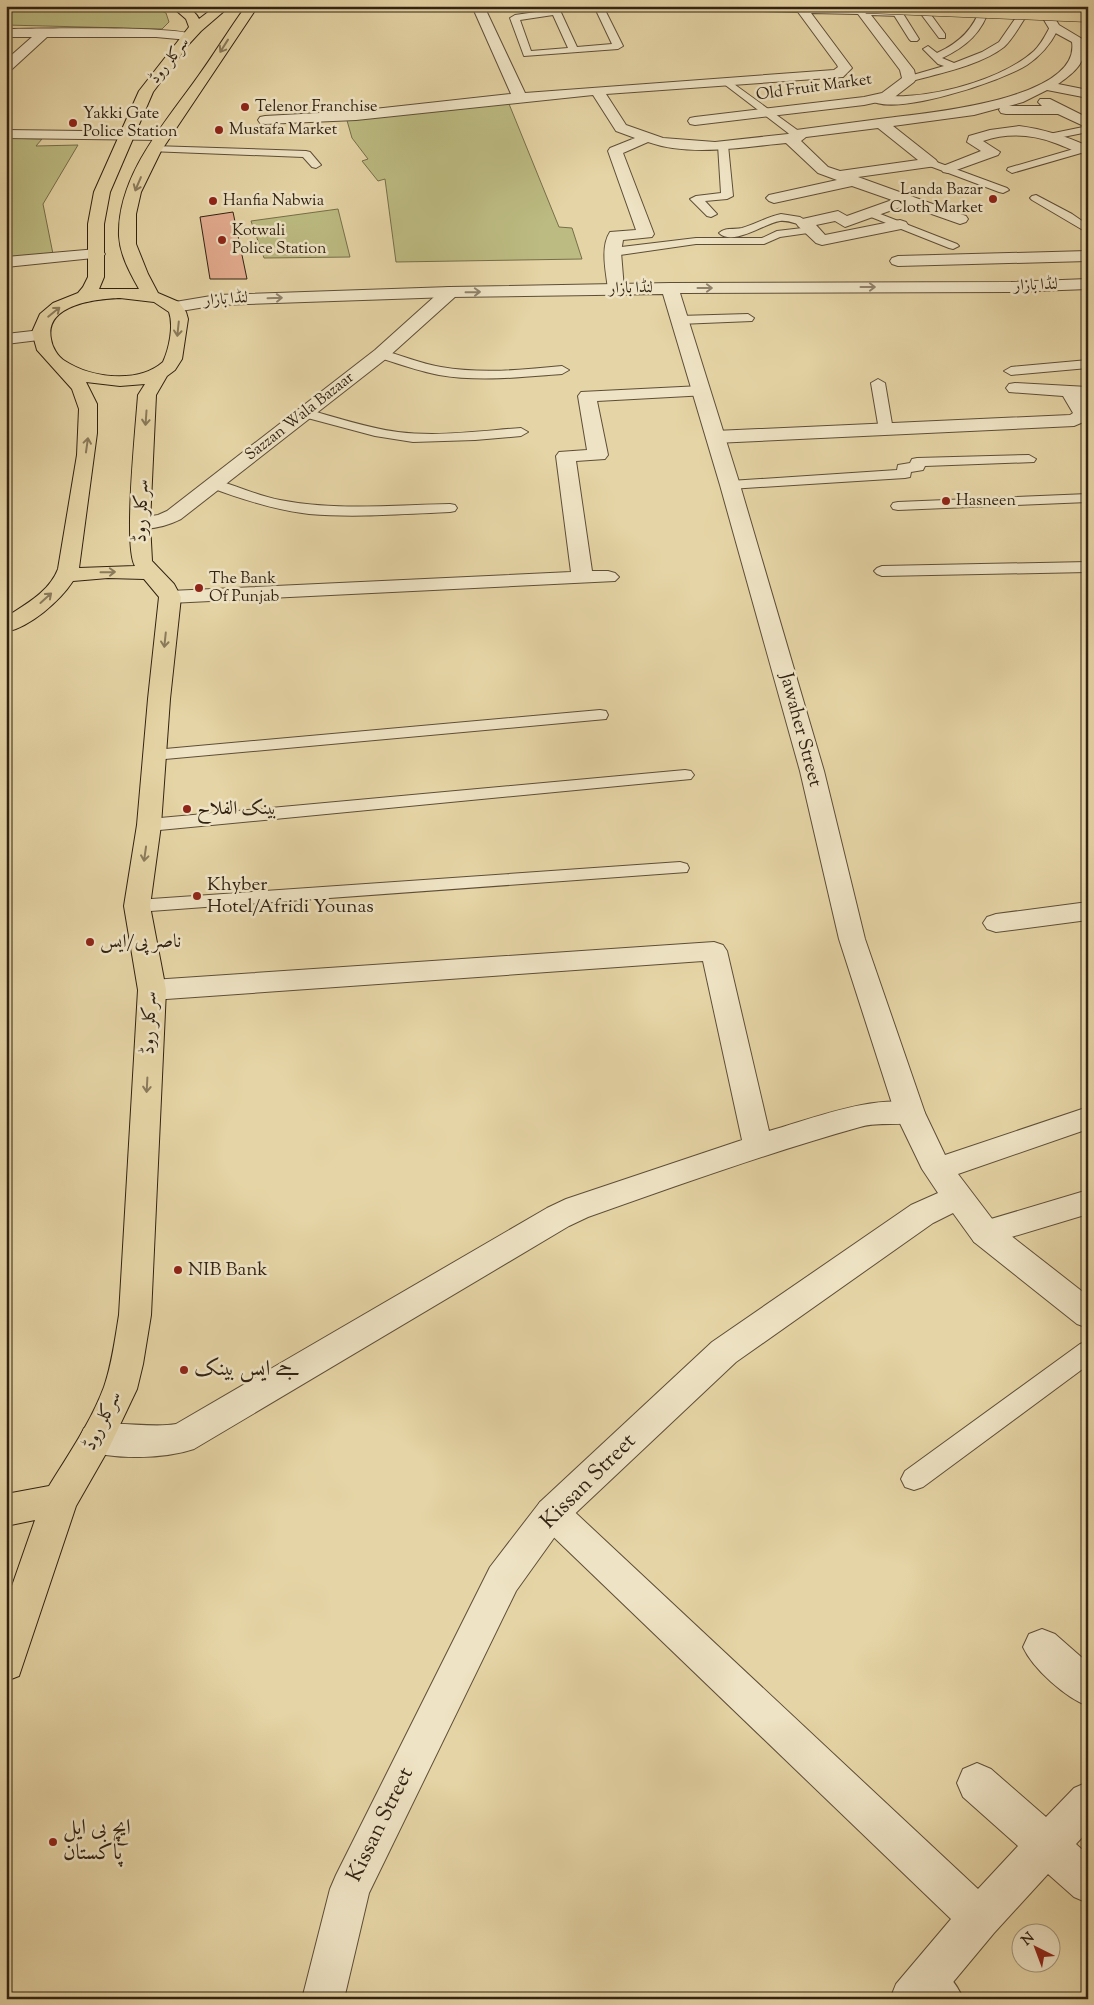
<svg xmlns="http://www.w3.org/2000/svg" width="1094" height="2005" font-family="'Sorts Mill Goudy',Amiri,serif">
	<rect width="100%" height="100%" fill="#e5d4a5"/>
	<filter id="stains"><feTurbulence type="fractalNoise" baseFrequency=".004" numOctaves="4"/><feColorMatrix values="0 0 0 0 .2 0 0 0 0 .09 0 0 0 0 .02 0 0 0 .5 -.17"/></filter>
	<radialGradient id="worn" r=".72"><stop offset=".6" stop-color="#630" stop-opacity="0"/><stop offset="1" stop-color="#630" stop-opacity=".3"/></radialGradient>
	<path fill="#bcbb81" stroke="#766e4a" d="M6,6H150L166,13L169,22L162,29L6,25Z
		M507,99L559,227L572,228L582,259L396,262L385,179L378,181L362,161L368,159L352,138L346,117Z
		M6,138L42,139L36,146L78,145L43,204L53,254L6,259Z
		M338,209L350,257L264,258L251,221Z"/>
	<path fill="#e4ac90" stroke="#312213" d="M233,212L247,279H210L200,217Z"/>
	<g fill="none" stroke-linecap="round" stroke-linejoin="round">
		<defs>
			<path id="service" d="M549,6H558L577,47L612,44L594,6H603L623,46L618,49L524,56L510,18L515,15L550,10ZM553,15L568,48L531,51L520,20Z
				M981,6H990C983,32 966,47 942,58L954,63L982,52L999,42L1017,16H1023L1025,18C1019,27 1012,40 1004,47C981,65 941,73 912,81H906V77L944,66L938,64L923,49L928,46L937,53C959,43 974,29 981,6Z
				M897,9L902,12L919,39L917,41H911L909,39L892,12Z
				M926,11L929,12L945,34V38H939L921,14Z
				M1054,24L1059,27L1057,31C1050,45 1040,56 1027,65C1004,80 891,119 869,99C874,94 897,97 906,96C945,94 1004,78 1034,51C1042,43 1046,34 1051,25Z
				M727,79L800,132L801,134L800,136H792L724,84V80Z
				M1088,126V132L1053,139L1048,136L1049,134Z
				M723,142L728,145L733,196L727,199L705,201L717,214L711,217L707,216L690,199L696,196L721,193L718,145Z
				M153,146L306,151L310,152L321,165L316,168L312,167L303,157L149,151L148,149Z
				M1084,146L1088,147V151L1012,173L1007,170L1008,168Z
				M931,160L1007,188L1009,190L1003,193L999,192L927,165L926,163Z
				M1036,195L1072,214L1088,225V233L1032,200L1030,198L1032,196Z
				M870,210L957,244L959,246L953,249L949,248L866,215L864,213L866,211Z
				M781,214L800,217L810,223L804,226C796,224 789,220 780,221C765,223 733,247 719,233C725,227 734,230 742,228C756,224 767,217 781,214Z
				M811,227L815,228L817,230L815,232L780,237L764,244H696L613,256L607,252L613,248L696,238H762L777,231Z
				M748,314L754,318L752,321L679,324L673,320L679,316Z
				M381,350C401,355 421,364 441,367C481,374 522,370 562,366L569,370L562,374C522,377 479,382 439,375C418,371 397,363 376,357L375,354L376,351Z
				M1088,360V368L1011,375L1004,371L1011,367Z
				M878,379L885,383L893,430L886,434L879,430L871,383Z
				M305,409C336,417 366,428 398,432C439,437 480,431 521,428L528,432L521,436L475,440L413,442L375,436L300,416L298,413L300,410Z
				M1029,455L1036,459L1034,462L925,466L923,470L911,472L910,477L905,478L730,489L725,488L723,485L725,482L730,481L897,470L898,465L910,463L912,459L917,458Z
				M214,480C237,485 257,496 280,500C337,511 393,505 450,504L455,505L457,508L455,511L450,512C403,514 355,518 309,514C274,510 241,499 209,487L207,484L209,481Z
				M1088,494V502L898,510L893,509L891,506L893,503L898,502Z
				M1088,562V572L882,576L877,574L874,571L877,568L882,566Z
				M600,710L606,711L608,715L606,719L154,760L148,759L145,755L148,751L154,750Z
				M685,770L691,771L694,775L691,779L149,831L143,829L140,825L143,821L149,819Z
				M680,862L687,864L689,868L687,872L137,912L130,910L128,906L130,902L137,900Z
				M1088,1341V1365L923,1487L914,1490L905,1487L901,1479L905,1471L1080,1344Z
				M929,1964C945,1970 957,1983 963,1999H926L918,1990L914,1979L918,1968Z"/>
			<path id="minor" d="M472,6H484L525,93L834,70L838,67L837,65L798,12L723,10L717,6H865L903,9L905,12L899,16L871,15L914,70L916,79L914,82L892,99L864,105L695,125L690,124L688,121L690,118L695,117L864,97L882,93L902,78L900,70L858,14L811,13L852,68L843,77L606,94L626,125L663,138L715,142L788,134L796,130C826,126 857,122 887,118C925,113 1081,100 1072,42L1050,30L1044,20L1050,16L1054,17L1059,25L1084,40C1088,62 1074,73 1058,84L1088,90V98L1047,90L1023,102L1009,106H1042L1038,102L1040,99H1050L1088,118V128L1058,114H1006L1001,113L999,110L1000,108L974,115L893,126L936,160L938,163L936,166L858,177L966,216L968,219L966,222L960,224L906,205L845,227L835,221L816,225L825,235L900,220L906,222L908,225L906,228L822,245L816,243L798,226L796,223L798,220L838,211L847,216L892,200L852,186L774,203L769,201L766,198L769,195L837,180L818,173L786,143C743,147 690,157 648,142L623,153L654,234L652,237L623,240L621,252L624,289L622,293H610L608,289C606,272 600,247 610,232L636,230L608,151L610,148L635,138L616,131L593,95L356,120L265,124L260,123L258,120L260,117L265,116L356,111L511,94ZM878,128L918,160L840,171L828,167L801,141L806,137Z
				M1071,6H1088V11L1073,9Z
				M6,29C31,29 186,25 195,36L189,40L156,37H47L11,70L6,71V60L32,37H6Z
				M1019,126C1043,129 1065,136 1088,146V155C1077,153 1066,147 1055,143C1031,134 1007,133 983,141L1000,152L998,155L948,173L943,172L941,169L943,166L981,151L967,142L969,136L990,130Z
				M6,130L161,132L166,133L168,136L166,139L161,140L6,138Z
				M97,249L103,251L105,254L103,257L6,267V257Z
				M1088,251V261L898,266L892,264L890,261L892,258L898,256Z
				M450,287L456,288L458,292L456,296L387,358L181,519C167,526 149,531 133,527L130,523L133,519L158,515L167,511L375,350L444,288Z
				M1015,383L1088,387V397H1082L1088,405V420L1074,426L715,443L708,441L706,437L708,433L715,431L1070,415L1073,413L1063,396L1009,392L1006,388L1009,384Z
				M701,386L707,387L710,391L707,395L597,401L608,455L605,459L576,461L592,571H608L615,573L619,577L615,581L170,603L162,602L159,597L162,592L170,591L571,572L556,456L559,452L587,450L578,396L581,392Z
				M1088,902V920L996,932L987,929L983,923L987,917L996,914Z
				M714,942L723,945L727,951L769,1131C812,1119 878,1092 920,1105L925,1113L920,1121C901,1127 879,1121 860,1127C768,1153 678,1185 588,1217L569,1226L194,1449C165,1459 113,1460 84,1450L79,1439L84,1428C112,1418 146,1429 176,1424L547,1208L566,1199L742,1140L703,961L152,1000L142,997L138,990L142,983L152,980Z
				M1088,1190V1214L985,1245L974,1242L970,1233L974,1224Z
				M552,1497L564,1502L978,1889L1018,1846L963,1797L957,1783L963,1769L977,1763L991,1769L1046,1817L1074,1788L1088,1782V1831L1076,1844L1088,1855V1903L1074,1897L1048,1874L994,1933L939,1999H890L896,1984L951,1919L540,1524L534,1513L540,1502Z
				M1042,1629L1055,1634L1088,1663V1706C1066,1698 1033,1669 1023,1647L1029,1634Z"/>
			<path id="tertiary" d="M1088,279V289L1011,292L680,293L740,485L824,771L865,939L925,1113L945,1155L1088,1107V1129L958,1174L996,1224L1088,1296V1328L1077,1324L974,1242L953,1213L933,1223L736,1362L564,1524L516,1591L369,1893L344,1999H302L330,1889L336,1875L490,1567L540,1502L712,1342L911,1205L938,1193L922,1169L895,1113L839,939L800,771L720,485L663,294L450,297L217,305L175,312L169,311L167,307L169,303L217,295L450,287L670,283L1011,282Z
				M41,330L47,331L50,335L47,339L6,344V334Z"/>
			<path id="primary" d="M171,6C183,6 193,7 199,19L216,6H230L201,31L189,44L153,92L110,192L104,224V277L99,289H139C130,273 120,255 119,236C117,175 166,122 199,75C215,53 229,29 246,6H258L161,151L141,192L136,214V244L148,274L158,293L179,302L186,312L188,319L182,359L175,370L167,376L156,395L150,523L152,561L174,584L181,597L170,699L161,825L150,906L166,990L151,1315L143,1364L137,1389L108,1450L76,1506L19,1676L6,1681V1603L35,1520L6,1526V1494L49,1486C68,1455 91,1422 104,1387C112,1364 115,1339 119,1315L138,990L124,906L137,825L148,699L159,597L144,579L108,578L73,581C60,601 30,627 6,632V617C26,604 49,592 58,569L77,455L79,409L72,389L37,350L32,332L40,314L53,303L78,293L83,287L88,277V224L94,192L139,91L189,27L186,19ZM120,298L154,302L169,312C174,326 169,349 163,362C138,384 91,378 65,361C58,357 52,347 51,339C44,304 97,299 120,298ZM86,382L120,386L145,384L138,395C136,425 123,547 135,566L79,568L97,433V404Z"/>
		</defs>
		<use href="#service" stroke="#5e4e38" stroke-width="2"/>
		<use href="#minor" stroke="#5e4e38" stroke-width="2"/>
		<use href="#tertiary" stroke="#5e4e38" stroke-width="2"/>
		<use href="#primary" stroke="#312213" stroke-width="2"/>
		<use href="#service" fill="#eee3c4" fill-rule="evenodd"/>
		<use href="#minor" fill="#eee3c4" fill-rule="evenodd"/>
		<use href="#tertiary" fill="#eee3c4" fill-rule="evenodd"/>
		<use href="#primary" fill="#e5d4a5" fill-rule="evenodd"/>
		<defs>
			<path id="primary-bridge" d="M866,6L1088,15"/>
		</defs>
		<use href="#primary-bridge" stroke="#312213" stroke-width="15" stroke-linecap="butt"/>
		<use href="#primary-bridge" stroke="#e5d4a5" stroke-width="14"/>
	</g>
	<defs><path id="oneway-shaft" d="M-6 0H5M1.5-3L5.5 0L1.5 3" fill="none" stroke-width="1.6" stroke-linecap="round" stroke-linejoin="round" transform="scale(1.25)"/></defs>
	<g stroke="#8b7b5c">
		<use href="#oneway-shaft" transform="translate(224 46) rotate(122)"/>
		<use href="#oneway-shaft" transform="translate(138 184) rotate(113)"/>
		<use href="#oneway-shaft" transform="translate(54 312) rotate(-39)"/>
		<use href="#oneway-shaft" transform="translate(178 329) rotate(96)"/>
		<use href="#oneway-shaft" transform="translate(146 418) rotate(94)"/>
		<use href="#oneway-shaft" transform="translate(87 445) rotate(-82)"/>
		<use href="#oneway-shaft" transform="translate(108 572) rotate(-1)"/>
		<use href="#oneway-shaft" transform="translate(46 598) rotate(-42)"/>
		<use href="#oneway-shaft" transform="translate(165 640) rotate(96)"/>
		<use href="#oneway-shaft" transform="translate(145 854) rotate(98)"/>
		<use href="#oneway-shaft" transform="translate(147 1085) rotate(93)"/>
	</g>
	<g stroke="#90826c">
		<use href="#oneway-shaft" transform="translate(868 287)"/>
		<use href="#oneway-shaft" transform="translate(705 288)"/>
		<use href="#oneway-shaft" transform="translate(473 292) rotate(-1)"/>
		<use href="#oneway-shaft" transform="translate(275 298) rotate(-2)"/>
	</g>
	<g fill="#8f2418" stroke="#eee3c4" stroke-width="2">
		<circle cx="245" cy="107" r="5"/>
		<circle cx="73" cy="123" r="5"/>
		<circle cx="219" cy="130" r="5"/>
		<circle cx="993" cy="199" r="5"/>
		<circle cx="213" cy="201" r="5"/>
		<circle cx="222" cy="240" r="5"/>
		<circle cx="946" cy="501" r="5"/>
		<circle cx="199" cy="588" r="5"/>
		<circle cx="187" cy="809" r="5"/>
		<circle cx="197" cy="896" r="5"/>
		<circle cx="90" cy="942" r="5"/>
		<circle cx="178" cy="1270" r="5"/>
		<circle cx="184" cy="1370" r="5"/>
		<circle cx="53" cy="1842" r="5"/>
	</g>
	<g text-anchor="middle" dominant-baseline="central" stroke-width="5" stroke-linejoin="round" paint-order="stroke">
		<g font-size="16" fill="#312213" stroke="#eee3c4">
			<text transform="translate(170 61) rotate(-52)">سرکلر روڈ</text>
			<text transform="translate(814 88) rotate(-8)">Old Fruit Market</text>
			<text transform="translate(1036 286) rotate(-2)">لنڈا بازار</text>
			<text transform="translate(631 289) rotate(-1)">لنڈا بازار</text>
			<text transform="translate(226 300) rotate(-4)">لنڈا بازار</text>
			<text transform="translate(300 417) rotate(-38)">Sazzan Wala Bazaar</text>
		</g>
		<g font-size="16" fill="#312213" stroke="#eee3c4" text-anchor="start">
			<text x="255" y="107">Telenor Franchise</text>
			<text x="83" y="114">Yakki Gate<tspan x="83" dy="18">Police Station</tspan></text>
			<text x="229" y="130">Mustafa Market</text>
			<text x="983" y="190" text-anchor="end">Landa Bazar<tspan x="983" dy="18">Cloth Market</tspan></text>
			<text x="223" y="201">Hanfia Nabwia</text>
			<text x="232" y="231">Kotwali<tspan x="232" dy="18">Police Station</tspan></text>
			<text x="956" y="501">Hasneen</text>
			<text x="209" y="579">The Bank<tspan x="209" dy="18">Of Punjab</tspan></text>
		</g>
		<g font-size="19" fill="#312213" stroke="#eee3c4">
			<text transform="translate(142 511) rotate(-88)">سرکلر روڈ</text>
			<text transform="translate(800 730) rotate(75)">Jawaher Street</text>
			<text transform="translate(150 1023) rotate(-88)">سرکلر روڈ</text>
			<text transform="translate(103 1421) rotate(-64)">سرکلر روڈ</text>
		</g>
		<g font-size="19" fill="#312213" stroke="#eee3c4" text-anchor="start">
			<text x="197" y="809">بینک الفلاح</text>
			<text x="207" y="885">Khyber<tspan x="207" dy="22">Hotel/Afridi Younas</tspan></text>
			<text x="100" y="942">ناصر پی/ایس</text>
			<text x="188" y="1270">NIB Bank</text>
		</g>
		<g font-size="22" fill="#312213" stroke="#eee3c4" text-anchor="start">
			<text x="194" y="1370">جے ایس بینک</text>
			<text x="63" y="1829">ایچ بی ایل<tspan x="63" dy="25">پاکستان</tspan></text>
		</g>
		<g font-size="22" fill="#312213" stroke="#eee3c4">
			<text transform="translate(589 1482) rotate(-45)">Kissan Street</text>
			<text transform="translate(381 1825) rotate(-64)">Kissan Street</text>
		</g>
	</g>
	<rect width="1094" height="2005" fill="none" stroke="#e5d4a5" stroke-width="25"/>
	<rect x="8" y="8" width="1079" height="1990" fill="none" stroke="#312213" stroke-width="2.5"/>
	<rect x="12" y="12" width="1069" height="1980" fill="none" stroke="#312213"/>
	<g transform="translate(1036 1948) rotate(318)"><circle r="24" fill="#eee3c4" stroke="#a2967d"/>
	<path d="M0-4L9 19L0 12L-9 19Z" fill="#8f2418"/>
	<text y="-8" font-size="14" font-weight="bold" text-anchor="middle" fill="#312213">N</text>
	</g>
	<rect width="100%" height="100%" filter="url(#stains)"/>
	<rect width="100%" height="100%" fill="url(#worn)"/>
</svg>
